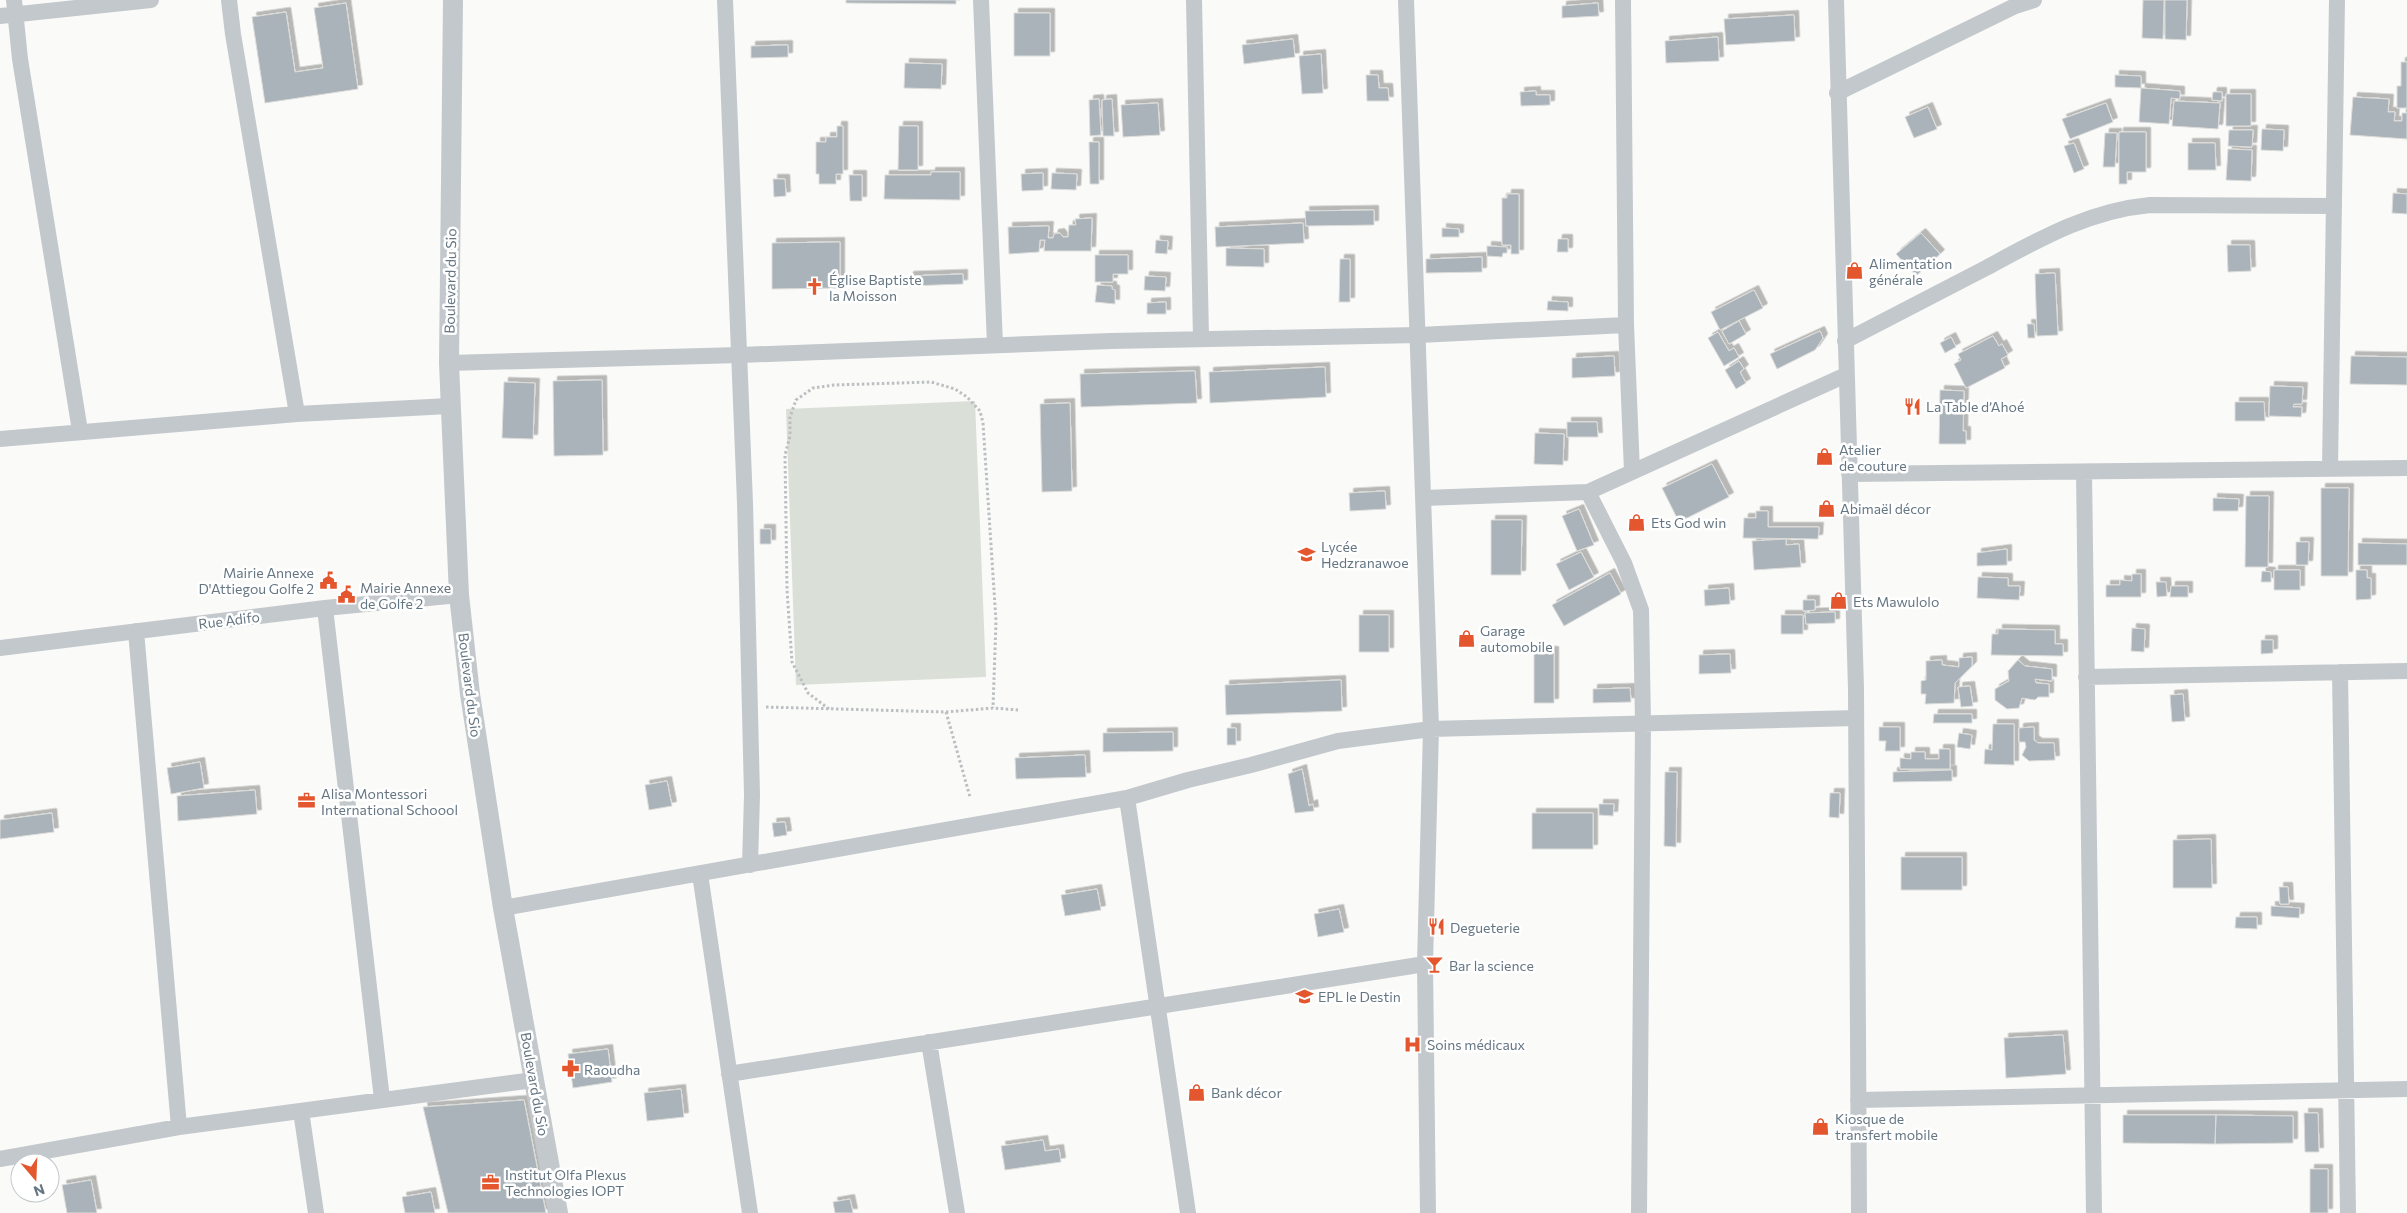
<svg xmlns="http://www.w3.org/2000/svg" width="2407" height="1213" font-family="Commissioner,sans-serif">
	<defs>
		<filter id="shadow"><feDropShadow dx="4.5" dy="-4.5" stdDeviation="0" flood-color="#0004"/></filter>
	</defs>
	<rect width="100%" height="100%" fill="#fafaf8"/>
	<path fill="#dadfd7" d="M975,401L986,677L796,685L786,409Z"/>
	<path fill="#aab3b9" stroke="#dcdcda" filter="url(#shadow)" d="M846,0H956V4L846,3Z
		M2143,0H2164L2163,39L2142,38Z
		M2165,0H2187L2186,40L2165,39Z
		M346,3L358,89L265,103L252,17L286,12L295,72L323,68L314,8Z
		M1598,3L1599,16L1562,18V6Z
		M1014,13H1050V56H1014Z
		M1794,15L1795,41L1726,45L1724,19Z
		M1718,37L1719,61L1666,63L1665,41Z
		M1293,39L1295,57L1244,64L1242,45Z
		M788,45V57L751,58V46Z
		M1321,54L1323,93L1302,94L1299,56Z
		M2401,62H2407V108H2397V86H2401Z
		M905,63L942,64L941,89L904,88Z
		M1366,75H1378L1379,88H1388L1389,101H1367Z
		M2115,75L2141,76V88L2115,87Z
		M2141,88L2180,91V99L2171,98L2169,124L2139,122Z
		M1536,91V95H1550V105L1521,106L1520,92Z
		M2213,92H2222V101L2212,100Z
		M2226,94H2251V126H2226Z
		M2353,97L2389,99L2388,112H2395L2394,121H2402V113H2407V139L2350,135Z
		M1099,99L1101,135L1090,136L1089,100Z
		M1112,99L1114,136H1103L1102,100Z
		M2174,101L2220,103L2218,129L2172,126Z
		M1158,103L1160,135L1123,137L1121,105Z
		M2106,103L2113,122L2070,139L2062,119Z
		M1928,107L1937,129L1914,138L1905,117Z
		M837,126H843V174H836V184H819V174H816V142H826V137H837Z
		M899,126H918V170H898Z
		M2262,129L2284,130L2283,151L2261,150Z
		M2229,130H2253L2252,147L2228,146Z
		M2119,132H2146V172H2127V184H2119Z
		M2105,133H2117L2115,167H2103Z
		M1089,142H1099V184H1090Z
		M2074,143L2084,169L2074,173L2064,146Z
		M2188,143H2215L2216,170H2188Z
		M2228,149L2252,150L2251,181L2226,180Z
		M931,172H960V200L884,199L885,175H931Z
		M1043,173V190L1022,191L1021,174Z
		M1052,173L1077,174L1076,190L1051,189Z
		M849,175H862V201H850Z
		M773,179H785L786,196L774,197Z
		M2393,193L2407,194V214L2392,213Z
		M1507,194H1519V254H1511V245H1502V198H1507Z
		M1374,210V225L1306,226L1305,211Z
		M1092,218L1091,251H1044L1045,240H1040L1039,252L1009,254L1008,227L1049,226L1048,238H1053L1054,234L1060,233L1063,237H1068L1069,225H1076L1075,219Z
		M1303,223L1304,243L1216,247L1215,227Z
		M1442,228L1459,229V237H1442Z
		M1921,233L1940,254L1916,276L1896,254Z
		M1558,239H1568V252H1557Z
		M1156,240L1168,241L1167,254L1155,253Z
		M840,242V288L772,289V243Z
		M2227,245H2250L2251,271L2228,272Z
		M1487,246L1507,247V253H1503L1502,257L1487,256Z
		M1226,248L1264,249V267L1226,266Z
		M1095,255H1128V274H1113V282H1095Z
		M1482,257V272L1426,273V259Z
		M1340,259H1350V302H1339Z
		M2055,273L2058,335L2037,336L2035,274Z
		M963,274V284L909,286V276Z
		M1145,276L1166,277L1165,291L1144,290Z
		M1097,285L1112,286V289L1115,290V304L1095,302Z
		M1754,290L1763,308L1720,330L1711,312Z
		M1548,301L1568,302V311L1547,310Z
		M1166,302V314H1147V303Z
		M1739,321L1746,334L1729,344L1722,331Z
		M2027,324H2034L2035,338H2028Z
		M1820,331L1823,338L1815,350L1777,369L1770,354Z
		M1718,332L1729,351L1734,348L1739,357L1724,366L1708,338Z
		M1993,336L1999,346L2002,344L2008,355L2001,359L2005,368L1966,388L1954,364L1961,360L1958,354Z
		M1951,337L1956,347L1945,353L1940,343Z
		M1614,356L1615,376L1572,378V358Z
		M2351,356L2407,357V385L2350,384Z
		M1739,361L1744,369L1740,372L1746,383L1736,389L1725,370Z
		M1325,367L1326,397L1210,403L1209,372Z
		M1195,371L1197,403L1081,407L1080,374Z
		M602,380L603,455L554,456L553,381Z
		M504,382L535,383L533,439L502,438Z
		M2270,386L2303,387L2302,404H2294L2293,407H2302L2301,417L2269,416Z
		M1940,390L1964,391L1963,431H1966V444H1939Z
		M2235,402H2264L2265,421H2235Z
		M1070,403L1072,491L1042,492L1040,404Z
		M1567,422H1597L1598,437H1567Z
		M1535,433L1564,434L1563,465L1534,464Z
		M1712,464L1729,497L1679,522L1662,488Z
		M2321,488H2349L2348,576H2321Z
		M1385,491L1386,509L1350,511L1349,493Z
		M2246,496H2269L2268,567H2245Z
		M2213,498L2239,499L2238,511H2213Z
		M1579,509L1594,545L1577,551L1562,516Z
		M1756,511H1768V527H1819L1818,539L1743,538L1744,518H1756Z
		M1491,520H1522L1521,575H1491Z
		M760,529H771V544H760Z
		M1786,539V545L1799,544L1801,567L1754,570L1752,541Z
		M2296,542H2309L2308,565H2296Z
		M2358,543L2407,544V565H2358Z
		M2007,549V565L1977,566V553Z
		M1581,552L1594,577L1569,590L1556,564Z
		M2274,570H2300V590H2274Z
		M2356,570H2367V578H2371V599L2356,600Z
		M2262,571L2271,572V582H2261Z
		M1610,573L1621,594L1564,626L1552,605Z
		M2132,574H2141V597H2106V585H2120V580L2132,581Z
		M1978,577L2008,578V586H2020L2019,600L1977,598Z
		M2156,582H2166L2167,596L2157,597Z
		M2171,586H2188V597H2170Z
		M1729,588L1730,604L1705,606L1704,590Z
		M1803,600H1815V610L1803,611Z
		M1835,612V623L1806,624L1805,613Z
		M1359,615H1389V652H1359Z
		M1781,615H1803V634H1781Z
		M2132,628L2145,629L2144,652L2131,651Z
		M1998,629L2055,630V644H2063V656L1991,655L1992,634H1998Z
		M2261,640H2273V653L2261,654Z
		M1534,651H1554V703H1534Z
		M1730,654L1731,673L1699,674V655Z
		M1972,657V666L1955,683L1954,703L1925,704L1926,694H1921V681L1926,680V661L1942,660V665L1959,667V658Z
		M2018,660L2025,666L2052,669V681L2035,679L2036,683L2049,684V697H2038L2035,700L2022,698L2019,708L2007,709L1995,700V689L2009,681L2008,671Z
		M1341,680L1342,711L1226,715L1225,685Z
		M1970,686L1973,706L1961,707L1958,687Z
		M1630,688L1631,702L1593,703V689Z
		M2183,694L2185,721L2172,722L2170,695Z
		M1934,714H1972V723H1933Z
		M1993,724H2014V765L1984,764L1985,749L1992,750Z
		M1879,727H1900V751H1885L1886,741H1879Z
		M2034,727V740L2038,743H2054L2055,760L2029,761L2022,755L2026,747L2025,742H2019V728Z
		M1227,728H1236V745H1227Z
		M1173,732V751L1103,752V733Z
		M1959,733L1972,735L1970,749L1957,747Z
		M1939,749H1950V769H1900V758L1911,759V752H1925V759H1939Z
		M1085,755L1086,777L1016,779L1015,758Z
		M200,762L204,788L171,794L167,768Z
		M1302,769L1309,806L1313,804L1314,811L1295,813L1288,774Z
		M1952,770V781L1893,782V772Z
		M1665,772H1677L1676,847L1664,846Z
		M667,781L672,806L649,810L645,785Z
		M255,790L257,814L178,821L177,796Z
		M1830,793H1840L1839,818L1829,817Z
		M1599,804H1614L1613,816L1599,815Z
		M52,813L54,832L0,839V820Z
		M1532,813H1593V849H1532Z
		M785,822L787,835L774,837L772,823Z
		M2211,839L2212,888H2173V840Z
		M1901,857H1962V890H1901Z
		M2279,887H2288L2289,904H2280Z
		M1097,889L1101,910L1065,916L1061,895Z
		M2271,906L2300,908L2299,918L2271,916Z
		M1339,909L1344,932L1318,937L1314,914Z
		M2236,917H2257V929L2235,928Z
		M2063,1035L2066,1074L2006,1078L2004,1038Z
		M608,1049L612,1082L573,1088L568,1054Z
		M681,1089L684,1117L647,1121L644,1093Z
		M524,1100L546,1213H448L423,1107Z
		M2304,1113H2318L2319,1152H2305Z
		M2123,1115H2216L2215,1144L2123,1143Z
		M2216,1115L2293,1116V1143L2215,1144Z
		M1043,1140L1045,1151L1059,1149L1061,1162L1005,1170L1001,1146Z
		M2310,1169H2328V1213H2310Z
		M91,1180L97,1213H67L62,1185Z
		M431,1192L435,1213H405L402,1197Z
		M850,1199L853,1213H835L833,1202Z"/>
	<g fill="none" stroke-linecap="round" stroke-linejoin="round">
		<path stroke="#bbbfc2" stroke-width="3" stroke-dasharray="2.5 2.5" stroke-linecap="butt" d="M766,707L946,712L993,708L1018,710
			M829,709L808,693L792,662L787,590L785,455L790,436V417L796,400L813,388L834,385L931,382L955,389L967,397L980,411L983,423L996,621L993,708
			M946,712L970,797"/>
		<path stroke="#c3c8cc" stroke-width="16" d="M14,0L20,59L80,431
			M229,0L233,34L297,414
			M725,0L745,503L752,795L750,865
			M981,0L995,345
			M1194,0L1201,338
			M1406,0L1431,729L1425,964L1428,1213
			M1623,0L1626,325L1632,472
			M1836,0L1856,689L1859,1213
			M0,16L151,0
			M1837,93L2015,6L2034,0
			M1845,341C1891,317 1938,293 1984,269C2038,240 2087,211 2150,205L2333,206
			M449,363L740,355L1111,341L1419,335L1626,325
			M0,439L297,414L449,406
			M2330,469L2337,0
			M2084,472L2094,1213
			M1849,474L2407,468
			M1588,492L1624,563L1641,610L1643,723L1639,1213
			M1424,498L1588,492L1846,375
			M325,608L382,1099
			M136,631L179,1127
			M0,648L325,608L459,595
			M2340,672L2348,1213
			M2086,677L2407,671
			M1127,798L1188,1213
			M700,874L750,1213
			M503,908L1127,798L1188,780L1251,765L1338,741L1431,729L1856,718
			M929,1042L957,1213
			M729,1074L1425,964
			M1858,1100L2407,1089
			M301,1111L316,1213
			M0,1159L179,1127L534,1080"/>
		<path stroke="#c3c8cc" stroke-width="20" d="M453,0L449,363L459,595L470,694L503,908L558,1213"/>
	</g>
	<defs>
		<symbol id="shop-bare" viewBox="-9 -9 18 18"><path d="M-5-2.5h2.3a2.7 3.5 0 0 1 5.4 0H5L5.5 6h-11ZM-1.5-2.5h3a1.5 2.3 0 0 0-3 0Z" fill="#e4572e" stroke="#fff" stroke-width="2.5" paint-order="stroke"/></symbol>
		<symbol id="church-bare" viewBox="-9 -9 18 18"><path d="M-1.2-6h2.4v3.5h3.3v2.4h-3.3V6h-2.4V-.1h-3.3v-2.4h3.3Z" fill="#e4572e" stroke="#fff" stroke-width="2.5" paint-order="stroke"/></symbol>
		<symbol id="restaurant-bare" viewBox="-9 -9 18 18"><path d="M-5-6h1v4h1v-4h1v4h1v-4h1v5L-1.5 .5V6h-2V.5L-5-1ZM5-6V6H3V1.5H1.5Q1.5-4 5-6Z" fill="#e4572e" stroke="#fff" stroke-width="2.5" paint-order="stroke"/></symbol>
		<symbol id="school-bare" viewBox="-9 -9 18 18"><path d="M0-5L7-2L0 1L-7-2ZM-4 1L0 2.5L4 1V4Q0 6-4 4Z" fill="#e4572e" stroke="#fff" stroke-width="2.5" paint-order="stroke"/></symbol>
		<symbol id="civic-bare" viewBox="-9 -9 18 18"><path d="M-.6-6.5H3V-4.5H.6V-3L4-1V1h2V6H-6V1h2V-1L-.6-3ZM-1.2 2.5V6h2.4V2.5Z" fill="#e4572e" stroke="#fff" stroke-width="2.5" paint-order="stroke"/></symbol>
		<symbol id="office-bare" viewBox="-9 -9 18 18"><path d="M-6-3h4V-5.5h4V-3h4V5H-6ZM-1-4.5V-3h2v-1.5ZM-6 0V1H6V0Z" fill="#e4572e" stroke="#fff" stroke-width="2.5" paint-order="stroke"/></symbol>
		<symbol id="bar-bare" viewBox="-9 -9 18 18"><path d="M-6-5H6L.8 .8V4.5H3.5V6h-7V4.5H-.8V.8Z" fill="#e4572e" stroke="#fff" stroke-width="2.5" paint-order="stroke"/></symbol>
		<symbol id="hospital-bare" viewBox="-9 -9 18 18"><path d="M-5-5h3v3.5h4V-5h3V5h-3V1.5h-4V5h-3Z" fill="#e4572e" stroke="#fff" stroke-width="2.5" paint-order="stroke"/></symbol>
		<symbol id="pharmacy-bare" viewBox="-9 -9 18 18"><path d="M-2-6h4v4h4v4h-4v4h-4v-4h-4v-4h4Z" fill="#e4572e" stroke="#fff" stroke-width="2.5" paint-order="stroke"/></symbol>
	</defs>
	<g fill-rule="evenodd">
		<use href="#shop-bare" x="1842" y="258" width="25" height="25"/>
		<use href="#church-bare" x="802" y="274" width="25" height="25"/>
		<use href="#restaurant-bare" x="1900" y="394" width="25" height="25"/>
		<use href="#shop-bare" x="1812" y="444" width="25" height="25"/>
		<use href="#shop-bare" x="1814" y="496" width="25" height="25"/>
		<use href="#shop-bare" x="1624" y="510" width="25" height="25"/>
		<use href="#school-bare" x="1294" y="542" width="25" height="25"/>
		<use href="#civic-bare" x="316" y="568" width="25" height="25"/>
		<use href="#civic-bare" x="334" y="582" width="25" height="25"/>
		<use href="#shop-bare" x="1826" y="588" width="25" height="25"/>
		<use href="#shop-bare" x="1454" y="626" width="25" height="25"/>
		<use href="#office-bare" x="294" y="788" width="25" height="25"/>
		<use href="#restaurant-bare" x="1424" y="914" width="25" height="25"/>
		<use href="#bar-bare" x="1422" y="952" width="25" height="25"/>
		<use href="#school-bare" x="1292" y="984" width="25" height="25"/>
		<use href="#hospital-bare" x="1400" y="1032" width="25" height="25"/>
		<use href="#pharmacy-bare" x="558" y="1056" width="25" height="25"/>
		<use href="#shop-bare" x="1184" y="1080" width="25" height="25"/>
		<use href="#shop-bare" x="1808" y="1114" width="25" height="25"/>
		<use href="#office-bare" x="478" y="1170" width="25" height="25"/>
	</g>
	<g text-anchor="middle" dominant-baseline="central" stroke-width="5" stroke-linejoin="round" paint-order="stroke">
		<g font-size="14" fill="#657683" stroke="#fff" text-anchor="start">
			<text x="1869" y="263">Alimentation<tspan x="1869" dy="16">générale</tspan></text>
			<text x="829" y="279">Église Baptiste<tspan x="829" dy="16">la Moisson</tspan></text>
			<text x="1926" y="406">La Table d’Ahoé</text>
			<text x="1839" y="449">Atelier<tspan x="1839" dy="16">de couture</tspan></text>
			<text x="1840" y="508">Abimaël décor</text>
			<text x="1651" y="522">Ets God win</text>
			<text x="1321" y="546">Lycée<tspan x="1321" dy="16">Hedzranawoe</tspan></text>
			<text x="314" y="572" text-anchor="end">Mairie Annexe<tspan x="314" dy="16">D'Attiegou Golfe 2</tspan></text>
			<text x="360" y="587">Mairie Annexe<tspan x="360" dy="16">de Golfe 2</tspan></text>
			<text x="1853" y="601">Ets Mawulolo</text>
			<text x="1480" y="630">Garage<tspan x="1480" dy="16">automobile</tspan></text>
			<text x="321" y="793">Alisa Montessori<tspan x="321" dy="16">International Schoool</tspan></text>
			<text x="1450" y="927">Degueterie</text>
			<text x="1449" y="965">Bar la science</text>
			<text x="1318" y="996">EPL le Destin</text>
			<text x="1427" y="1044">Soins médicaux</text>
			<text x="584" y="1069">Raoudha</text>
			<text x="1211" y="1092">Bank décor</text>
			<text x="1835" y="1118">Kiosque de<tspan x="1835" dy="16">transfert mobile</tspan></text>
			<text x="505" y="1174">Institut Olfa Plexus<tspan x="505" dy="16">Technologies IOPT</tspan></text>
		</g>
		<g font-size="14" fill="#657683" stroke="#fff">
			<text transform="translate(450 281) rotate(-89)">Boulevard du Sio</text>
			<text transform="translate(229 620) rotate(-7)">Rue Adifo</text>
			<text transform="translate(470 685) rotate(83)">Boulevard du Sio</text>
			<text transform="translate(535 1084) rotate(80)">Boulevard du Sio</text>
		</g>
	</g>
	<g transform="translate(35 1178) rotate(161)"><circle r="24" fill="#ffffff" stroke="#c1c8cd"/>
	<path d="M0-4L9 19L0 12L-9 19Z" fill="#e4572e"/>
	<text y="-8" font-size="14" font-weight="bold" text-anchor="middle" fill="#657683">N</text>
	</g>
</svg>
